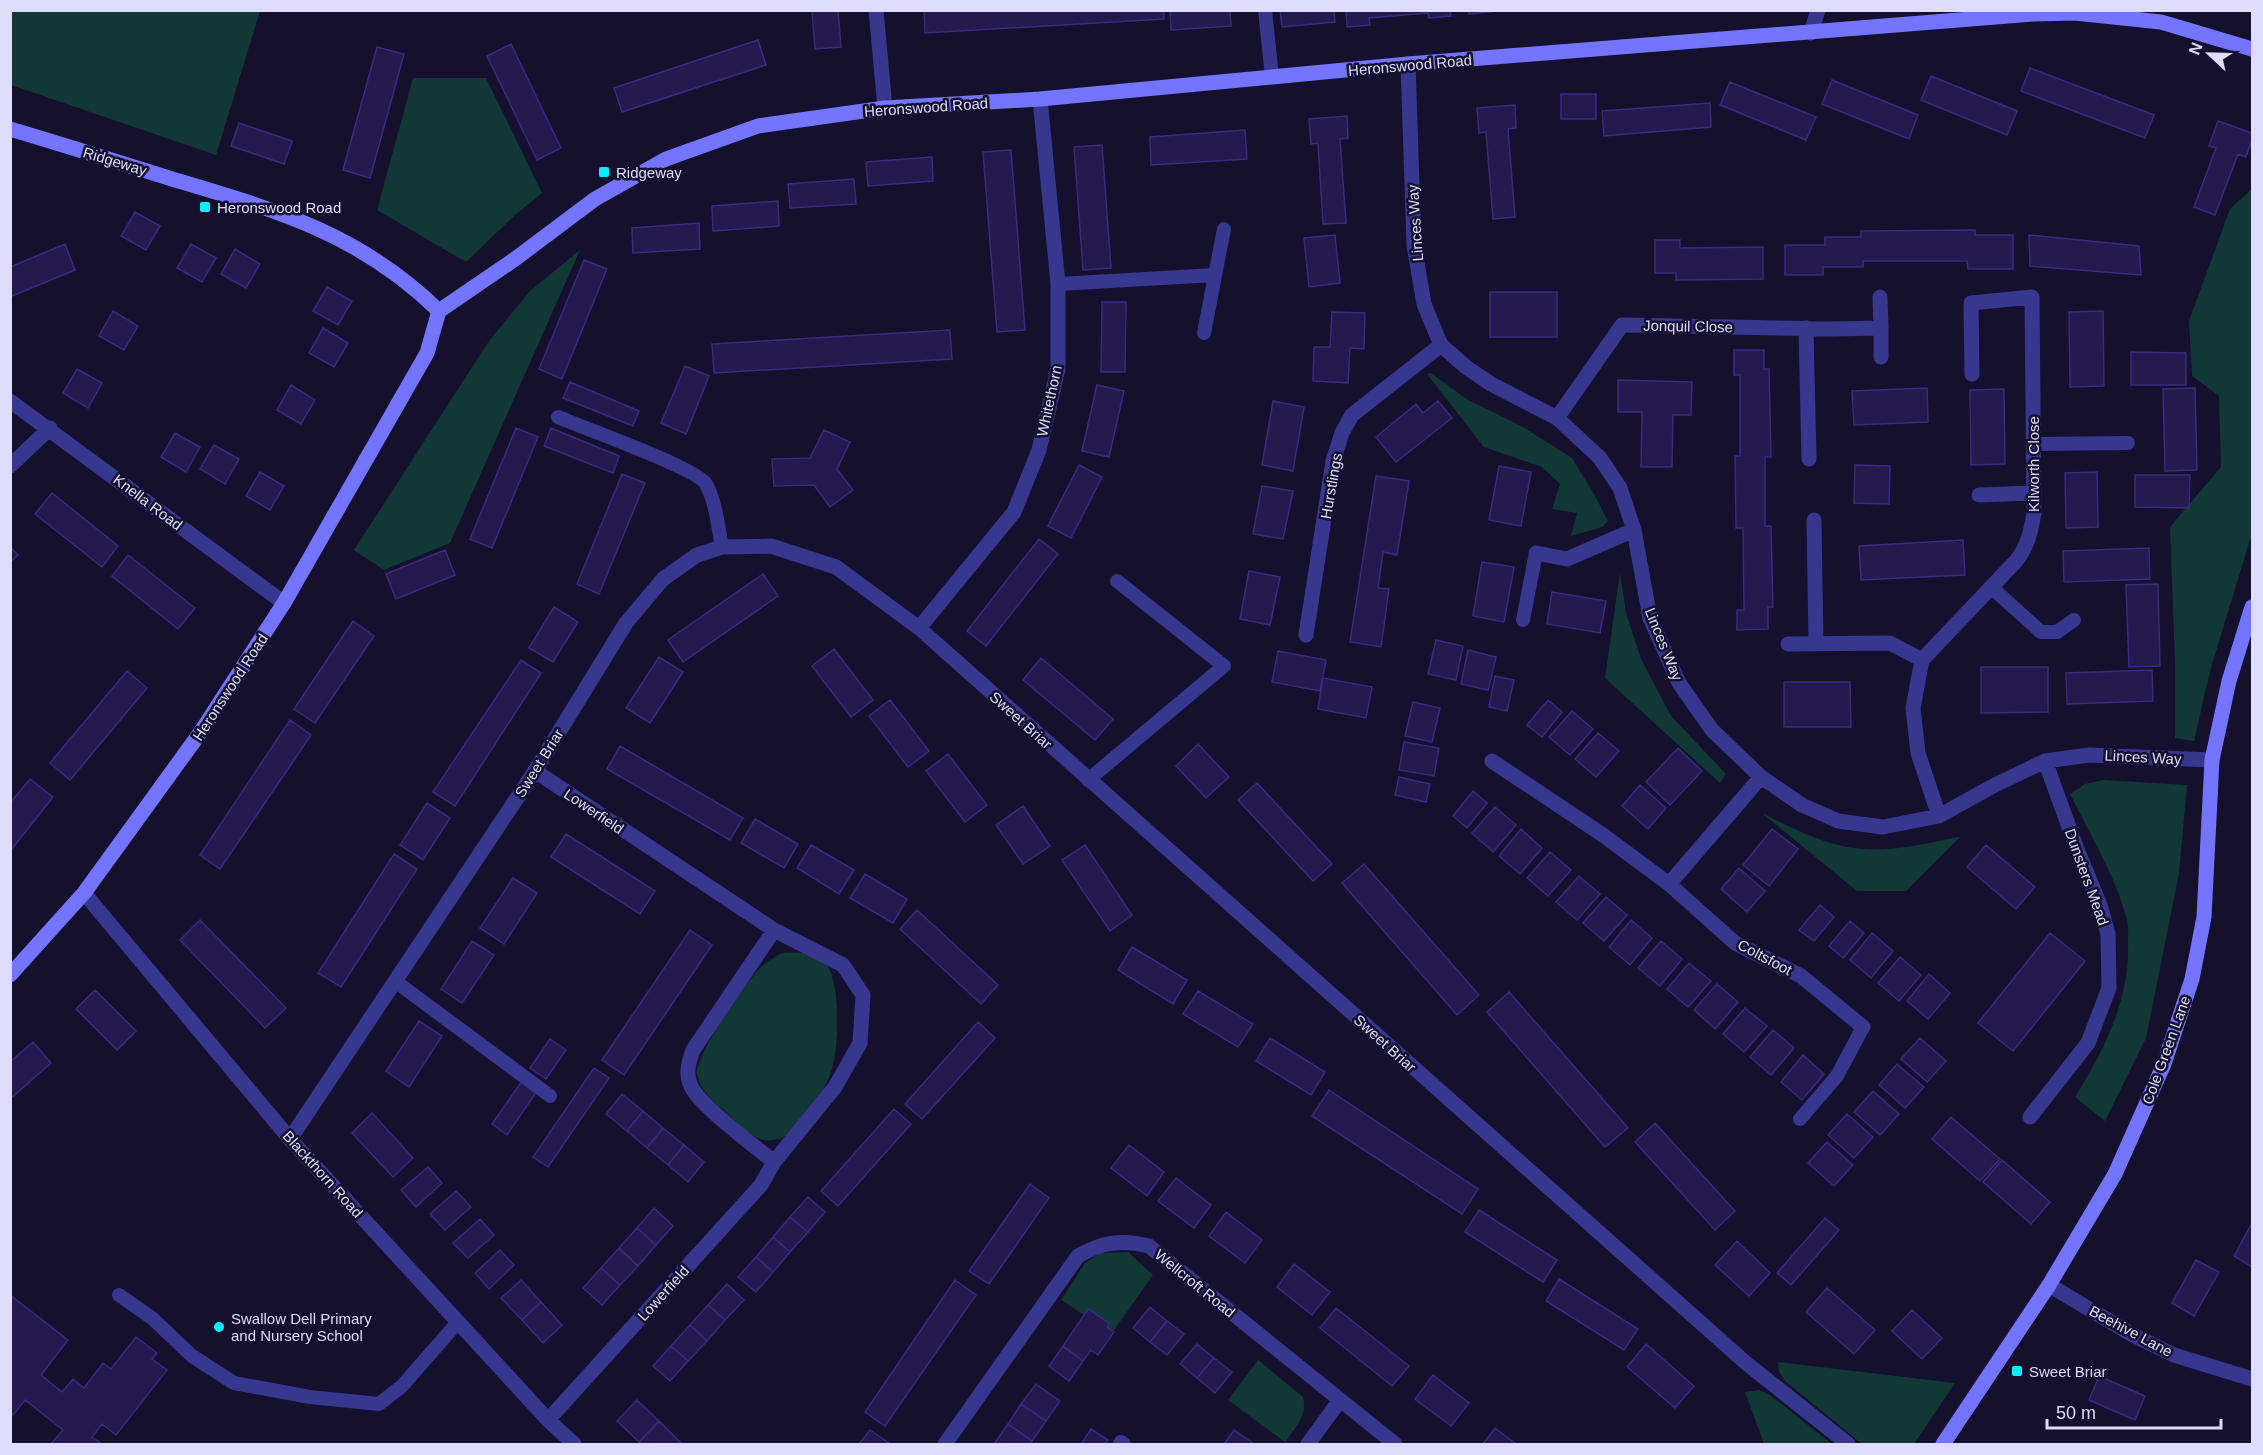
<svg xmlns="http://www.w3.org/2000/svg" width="2263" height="1455" font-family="Helvetica,sans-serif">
	<rect width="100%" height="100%" fill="#14102e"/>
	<path fill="#123836" d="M11,10L260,11L216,155L11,85Z
		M413,78H486L542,193L515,215L466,262L377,210Z
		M2252,189V533L2210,671L2194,741L2175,738V662L2170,527L2221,467L2219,396L2192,376L2189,321L2230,209Z
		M580,250L450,543L384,570L354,550L489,341L530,291Z
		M1431,373L1468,400L1523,427L1572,458L1594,494L1608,521L1602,527L1571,536L1577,513L1552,509L1560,484L1542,467L1484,447L1427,374Z
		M1620,573L1626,613L1641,659L1671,716L1726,774L1720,783L1605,678Z
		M2103,780L2187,785L2179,873L2146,1038L2105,1121L2075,1097C2104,1050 2130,1000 2128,943C2128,936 2129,927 2127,920C2116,877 2090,834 2070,794L2085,784Z
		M1762,813C1790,827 1823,844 1854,848C1890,853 1926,844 1961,836L1906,891H1857Z
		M782,953C796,953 813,951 825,962C841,979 839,1048 832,1069C827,1088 804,1121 789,1134C784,1139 771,1141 763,1140C749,1136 737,1123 727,1113C714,1102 700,1091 697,1074C694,1057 748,979 762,966C768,961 775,957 782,953Z
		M1128,1252L1153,1275L1112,1333L1061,1300L1085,1263L1101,1253Z
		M1258,1360L1303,1397C1308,1415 1295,1428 1285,1442L1228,1400Z
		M1778,1362L1955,1383L1914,1444H1862L1784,1380L1779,1371Z
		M1759,1390L1770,1395L1832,1444H1764L1745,1392Z"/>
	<path fill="#241a50" stroke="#392b7e" stroke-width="1.5" d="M812,10H838L841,47L815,49Z
		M924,10H1164V19L925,33Z
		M1170,10H1230L1231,26L1171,30Z
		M1280,10H1334L1335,22L1282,27Z
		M1346,10H1450L1451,16L1429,18L1428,13L1369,18L1370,25L1347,27Z
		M1469,10H1507L1469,14Z
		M758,40L766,65L622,112L614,88Z
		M511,44L561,148L537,160L487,56Z
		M377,47L404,54L370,178L343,170Z
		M2030,68L2154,115L2145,138L2021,91Z
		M1931,76L2017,111L2007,135L1921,100Z
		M1832,80L1918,115L1909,139L1822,104Z
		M1730,82L1816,117L1806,140L1720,105Z
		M1561,94H1596V119H1561Z
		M1710,103L1711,127L1604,136L1602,111Z
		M1515,105L1516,128L1508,129L1515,217L1493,219L1486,132L1479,133L1477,108Z
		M1347,116L1348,138L1340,139L1346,223L1323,224L1318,143L1311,144L1309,119Z
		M2218,121L2252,133V140L2246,157L2238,154L2215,215L2194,207L2216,148L2209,146Z
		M239,123L292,141L284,164L231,146Z
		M1245,130L1247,159L1151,165L1150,137Z
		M1102,145L1111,268L1083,270L1074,147Z
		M1011,150L1025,330L997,332L983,152Z
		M932,157L933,181L868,186L866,162Z
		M854,179L856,204L790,208L788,184Z
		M778,201L779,226L713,231L712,206Z
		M135,212L160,226L146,250L121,236Z
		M699,223L700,249L633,253L632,228Z
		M1975,230V235H2013V269H1968L1967,261H1863V267H1823V275H1785V245H1825V237H1861V231Z
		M1335,235L1340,283L1309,287L1304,238Z
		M2029,235L2139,246L2141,275L2030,266Z
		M1655,240H1680V248L1763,247V279L1676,280V273H1655Z
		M65,244L75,270L10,297V267Z
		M191,244L216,258L202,282L177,268Z
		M235,249L260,264L246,288L221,274Z
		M584,260L607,269L562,379L539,369Z
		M327,287L352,301L338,325L313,311Z
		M1490,292H1557V337H1490Z
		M1102,302H1126L1125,372H1101Z
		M113,311L138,326L124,350L99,336Z
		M2103,311L2104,386L2070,387L2069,312Z
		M1332,312L1365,313L1364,349L1350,348L1348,383L1313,381L1314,347H1330Z
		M323,328L348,343L334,367L309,353Z
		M950,330L952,359L714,373L712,344Z
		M1734,350H1764V369H1769L1771,457H1765V526H1771L1773,607H1768V629L1737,630V610H1744L1743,528H1736L1735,456H1740V375H1734Z
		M2131,352L2186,353V385H2131Z
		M685,366L709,376L686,434L661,423Z
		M77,369L102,383L88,408L63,393Z
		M1618,380L1692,382L1691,415H1673L1672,467H1641L1642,412H1618Z
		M570,382L639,411L633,426L563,398Z
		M291,385L315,400L301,424L277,410Z
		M1097,385L1124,391L1109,457L1082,451Z
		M1927,388L1928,422L1854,425L1852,391Z
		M2195,388L2197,470L2165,471L2163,389Z
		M2004,389L2005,464L1971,465L1970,390Z
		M1273,401L1304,407L1293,471L1262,465Z
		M1438,401L1452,418L1396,462L1376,437L1416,404L1423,413Z
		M516,428L538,437L492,548L470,539Z
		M551,428L619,456L613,473L544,446Z
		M824,430L850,442L837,469L853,490L830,507L814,485L774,486L772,459L810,458Z
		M175,433L200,447L186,472L161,457Z
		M214,445L239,459L225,484L200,469Z
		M1079,465L1102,477L1071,538L1048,526Z
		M1855,465L1890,466L1889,504L1854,503Z
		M1499,466L1531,472L1521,526L1489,520Z
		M260,472L284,486L270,510L246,496Z
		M2097,472L2098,527L2066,528L2065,473Z
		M622,474L645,483L599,594L577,584Z
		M2135,475H2190L2189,508L2135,507Z
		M1376,476L1409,481L1397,555L1383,552L1378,588L1389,589L1381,647L1350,642Z
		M1262,486L1293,491L1283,539L1253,534Z
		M52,493L118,546L102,567L35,514Z
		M1039,539L1058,554L986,646L967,631Z
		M1963,540L1965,575L1861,580L1859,546Z
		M10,547L18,555L10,562Z
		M2149,548L2150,579L2064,582L2063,551Z
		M445,550L455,575L396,599L386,574Z
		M128,555L195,608L178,629L112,576Z
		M1482,562L1514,567L1504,622L1473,616Z
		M1249,571L1280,577L1270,625L1240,619Z
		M763,574L778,596L683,662L668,640Z
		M2158,584L2160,666L2129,667L2126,585Z
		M1552,592L1606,601L1600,633L1547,624Z
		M554,607L578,622L553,662L529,648Z
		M353,621L374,636L315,723L294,709Z
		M1436,640L1463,646L1456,680L1428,674Z
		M834,649L873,700L851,717L812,666Z
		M1468,650L1496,657L1488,690L1461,684Z
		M1278,651L1326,660L1320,691L1272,682Z
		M659,657L683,672L650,723L626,708Z
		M1041,658L1113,719L1095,740L1023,680Z
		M521,660L541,673L455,806L433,792Z
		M1981,667H2048V712L1981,713Z
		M2152,670L2153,701L2067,704L2066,673Z
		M127,671L147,688L70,780L50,763Z
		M1495,676L1514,680L1507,711L1489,707Z
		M1323,678L1372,687L1366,718L1318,709Z
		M1784,682H1850L1851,727H1784Z
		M890,700L929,751L908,767L869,716Z
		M1548,700L1562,712L1542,737L1527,725Z
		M1413,702L1440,708L1432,742L1405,736Z
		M1572,711L1593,729L1570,755L1549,737Z
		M290,720L311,735L220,869L200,855Z
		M1598,733L1619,751L1596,777L1575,759Z
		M1404,742L1439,748L1434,776L1399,770Z
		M1198,744L1229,777L1206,798L1176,766Z
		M620,746L743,818L730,840L607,769Z
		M1678,748L1702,771L1670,805L1646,782Z
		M948,754L987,805L965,822L926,771Z
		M1399,777L1430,784L1426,802L1395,795Z
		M30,779L53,797L10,851V803Z
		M1257,783L1332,864L1313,881L1238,800Z
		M1640,785L1666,808L1648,829L1622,806Z
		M1473,791L1487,803L1467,828L1453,816Z
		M427,803L450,818L423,860L400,845Z
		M1023,806L1050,846L1023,864L996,825Z
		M1495,807L1516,825L1493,852L1472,833Z
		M755,819L798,844L784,868L741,843Z
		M1521,829L1542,848L1520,874L1499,856Z
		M1772,829L1798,849L1769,886L1743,865Z
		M566,834L655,891L640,914L551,857Z
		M811,845L854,870L839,894L797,868Z
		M1085,845L1132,915L1110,931L1062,860Z
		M1986,845L2035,887L2016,909L1967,867Z
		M1550,852L1571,870L1548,896L1527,878Z
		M394,854L417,869L341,987L318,973Z
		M1364,864L1479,995L1457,1015L1342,883Z
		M1739,868L1765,891L1747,912L1721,889Z
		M865,874L907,899L893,923L850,898Z
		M1579,876L1600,894L1577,920L1556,902Z
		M513,878L537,893L504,944L480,928Z
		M1606,897L1627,915L1604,941L1583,923Z
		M1820,905L1834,917L1814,941L1799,930Z
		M917,910L998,985L981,1004L900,929Z
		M200,920L286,1008L265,1028L180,940Z
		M1631,920L1652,938L1630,965L1609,947Z
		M1850,921L1864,933L1843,958L1829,946Z
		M690,930L712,945L624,1075L602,1060Z
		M1872,933L1893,951L1871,978L1850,960Z
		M2050,933L2085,961L2013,1051L1978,1023Z
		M472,941L494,955L462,1003L441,989Z
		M1661,941L1682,959L1660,986L1638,968Z
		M1132,947L1187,980L1173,1004L1118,970Z
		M1900,957L1921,975L1899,1001L1878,983Z
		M1689,963L1711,981L1688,1007L1667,989Z
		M1929,974L1950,993L1928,1019L1907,1001Z
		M1717,984L1738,1002L1715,1029L1694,1010Z
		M95,990L136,1031L117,1050L76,1009Z
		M1198,991L1253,1024L1238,1047L1183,1014Z
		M1509,992L1628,1128L1605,1147L1487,1012Z
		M1745,1008L1767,1026L1744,1052L1723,1034Z
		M419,1021L442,1036L409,1087L386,1071Z
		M978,1022L995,1038L922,1119L905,1104Z
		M1773,1030L1794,1048L1771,1075L1750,1057Z
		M1270,1038L1325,1072L1311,1095L1256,1061Z
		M1920,1038L1946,1061L1927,1082L1901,1059Z
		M550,1039L566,1050L546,1079L530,1068Z
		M33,1042L51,1063L10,1099V1062Z
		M1803,1055L1824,1074L1802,1100L1781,1082Z
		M1897,1064L1924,1087L1905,1108L1879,1085Z
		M594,1068L609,1078L548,1167L533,1157Z
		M522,1081L537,1091L507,1135L492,1124Z
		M1329,1090L1478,1189L1462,1214L1312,1116Z
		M1873,1091L1899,1114L1880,1135L1854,1112Z
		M622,1094L643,1111L627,1131L606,1114Z
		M894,1109L911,1124L838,1206L821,1191Z
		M643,1111L663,1128L647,1148L627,1131Z
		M372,1113L413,1158L393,1177L352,1133Z
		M1847,1114L1873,1137L1854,1158L1828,1135Z
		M1951,1117L2000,1159L1980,1181L1932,1139Z
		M1655,1123L1735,1211L1715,1230L1635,1142Z
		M663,1128L684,1145L668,1165L647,1148Z
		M1827,1142L1853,1165L1834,1186L1808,1163Z
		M684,1145L704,1162L688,1182L668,1165Z
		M1129,1145L1164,1172L1147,1196L1111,1168Z
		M2002,1160L2050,1202L2031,1224L1983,1182Z
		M428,1167L442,1183L416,1207L401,1190Z
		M1176,1178L1211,1205L1194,1228L1158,1201Z
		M1030,1184L1049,1198L989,1284L969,1271Z
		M456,1191L471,1207L445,1230L430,1214Z
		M808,1197L825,1212L808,1232L790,1217Z
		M654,1208L673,1226L656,1245L637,1228Z
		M1479,1210L1557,1260L1543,1282L1465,1232Z
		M1226,1212L1262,1240L1245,1263L1209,1236Z
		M790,1217L808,1232L790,1252L773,1237Z
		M1825,1218L1839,1230L1791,1285L1777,1273Z
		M480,1219L494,1235L468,1258L453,1243Z
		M2252,1223V1267L2234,1256Z
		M637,1228L656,1245L638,1266L619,1248Z
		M773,1237L790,1252L773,1272L756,1257Z
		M1737,1241L1770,1273L1749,1296L1715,1265Z
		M619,1248L638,1266L620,1285L601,1268Z
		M500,1250L514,1265L489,1289L475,1273Z
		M756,1257L773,1272L756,1292L738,1277Z
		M2196,1260L2219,1272L2194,1316L2172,1303Z
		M1294,1264L1330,1292L1312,1315L1277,1287Z
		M601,1268L620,1285L602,1305L583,1288Z
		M1559,1279L1638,1329L1624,1350L1546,1301Z
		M521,1280L541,1302L522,1320L501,1298Z
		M955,1280L976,1295L885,1426L865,1412Z
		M727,1284L744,1300L725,1320L708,1305Z
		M1827,1288L1875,1330L1854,1354L1806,1312Z
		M10,1295L68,1340L41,1375L62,1392L73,1379L84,1388L103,1363L111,1369L136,1337L157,1353L152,1359L167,1370L116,1435L102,1424L92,1437L102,1444H51L63,1430L25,1400L13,1415L10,1413Z
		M541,1302L562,1325L543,1343L522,1320Z
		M708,1305L725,1320L707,1341L690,1325Z
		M1150,1307L1167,1321L1150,1342L1133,1328Z
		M1336,1308L1409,1366L1392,1386L1320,1328Z
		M1088,1309L1109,1323L1107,1327L1114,1332L1098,1355L1091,1350L1083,1361L1063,1346Z
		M1912,1310L1942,1338L1922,1359L1892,1331Z
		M1167,1321L1184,1334L1167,1355L1150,1342Z
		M690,1325L707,1341L688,1361L671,1346Z
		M1197,1344L1214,1358L1197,1378L1180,1364Z
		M1646,1344L1694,1386L1675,1408L1627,1367Z
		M671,1346L688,1361L670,1381L653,1366Z
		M1063,1346L1083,1361L1069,1381L1049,1366Z
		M1214,1358L1232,1372L1215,1393L1197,1378Z
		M1433,1375L1469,1403L1451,1426L1415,1399Z
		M2099,1376L2145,1396L2135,1420L2089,1400Z
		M1036,1384L1060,1401L1046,1421L1021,1404Z
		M637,1400L659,1421L639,1442L617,1421Z
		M1021,1404L1046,1421L1032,1441L1008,1424Z
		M659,1421L680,1442L678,1444H642L639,1442Z
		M1008,1424L1032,1441L1029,1444H994Z
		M1495,1428L1516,1444H1483Z
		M1091,1429L1108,1440L1105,1444H1081Z
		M870,1430L889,1443L888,1444H859Z
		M1234,1430L1254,1444H1224Z"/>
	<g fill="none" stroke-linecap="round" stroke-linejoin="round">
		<path stroke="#383790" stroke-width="14" d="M1265,10L1272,77
			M1058,284L1215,275
			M1204,333L1224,229
			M558,417C581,427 697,468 706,484C716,502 718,527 722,547
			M2034,444L2128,443
			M1991,587L2041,632H2057L2074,620
			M1523,620L1536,553
			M1088,780L1224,666L1117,581
			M395,981L550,1096
			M1800,1119L1837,1076L1863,1027
			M119,1295L152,1318L192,1356L234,1383L310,1397L379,1404L402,1386L458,1322
			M1120,1444L1121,1442L1124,1444"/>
		<path stroke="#383790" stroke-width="15" d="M876,10L885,108
			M1811,33L1818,10
			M1408,64L1414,245L1424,304L1441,345L1466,367L1491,384L1557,418L1600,458L1620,488L1634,530L1650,618L1679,683L1712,730L1761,777L1802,805L1838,821L1883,827L1939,816L1993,786L2045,761L2089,755L2212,760
			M1880,297L1881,328
			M1806,328L1809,459
			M10,401L284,603
			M1557,418L1622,325L1832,329L1881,328V357
			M10,466L50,428
			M1979,495L2034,493
			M1814,520L1816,643
			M1536,553L1567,559L1634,530
			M919,628L1014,512L1039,450L1058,369V284L1040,99
			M1306,635L1333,461L1342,433L1352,415L1441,345
			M1788,644L1890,643L1922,660
			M1492,761L1603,835L1669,884L1735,943L1801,976L1863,1027
			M535,771L774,930L843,965L863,995L860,1043L835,1087L774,1162L761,1185L548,1420
			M1939,816L1918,753L1913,708L1922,660L2016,561C2028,546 2031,531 2034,513L2032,297L1971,303L1972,374
			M1669,884L1761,777
			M84,893L290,1139L548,1420L574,1444
			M774,930L693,1050C689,1061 685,1074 691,1086C699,1105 755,1146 774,1162
			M2030,1117L2088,1043L2109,988L2108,934L2100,905L2077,849L2045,761
			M290,1139L535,771L626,623L663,579L697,555L722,547L771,546L836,567L919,628L1746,1363L1848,1444
			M2049,1285L2131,1334L2174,1355L2252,1379
			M945,1444L1078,1256C1102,1242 1122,1239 1149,1246L1395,1444
			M1308,1444L1340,1400"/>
		<path stroke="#7374ff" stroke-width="15" d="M10,129C64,145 118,162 172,179C276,210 359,233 439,311
			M10,975L84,893L200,733L284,603L427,353L439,311L515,259L595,199L666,159L758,126L885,108L1040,99L1408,64L2033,14L2075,13L2161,22L2252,49
			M1943,1444L2049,1285L2115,1174L2164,1064L2192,979L2204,917L2212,760L2229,681L2252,607"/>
	</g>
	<g fill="#08edff" stroke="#14102e" stroke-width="2">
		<rect x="598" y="166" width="12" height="12" rx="3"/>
		<rect x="199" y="201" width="12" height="12" rx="3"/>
		<circle cx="219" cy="1327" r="6"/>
		<rect x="2011" y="1365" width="12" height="12" rx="3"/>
	</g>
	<g text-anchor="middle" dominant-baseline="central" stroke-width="5" stroke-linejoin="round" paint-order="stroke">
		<g font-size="15" fill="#dfdcff" stroke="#14102e">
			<text transform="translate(1410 65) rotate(-5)">Heronswood Road</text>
			<text transform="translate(926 107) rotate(-4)">Heronswood Road</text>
			<text transform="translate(115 161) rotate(17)">Ridgeway</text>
			<text transform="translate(1415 223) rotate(-94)">Linces Way</text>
			<text transform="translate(1688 326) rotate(1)">Jonquil Close</text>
			<text transform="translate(1049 401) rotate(-78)">Whitethorn</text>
			<text transform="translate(2033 464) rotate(-90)">Kilworth Close</text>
			<text transform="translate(1331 486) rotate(-80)">Hurstlings</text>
			<text transform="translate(148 502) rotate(37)">Knella Road</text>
			<text transform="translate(1664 644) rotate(68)">Linces Way</text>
			<text transform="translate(230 687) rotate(-57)">Heronswood Road</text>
			<text transform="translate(1021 720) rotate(42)">Sweet Briar</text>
			<text transform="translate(2143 757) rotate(3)">Linces Way</text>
			<text transform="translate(539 763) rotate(-58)">Sweet Briar</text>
			<text transform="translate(594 811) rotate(34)">Lowerfield</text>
			<text transform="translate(2087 877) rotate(70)">Dunsters Mead</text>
			<text transform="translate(1765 957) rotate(28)">Coltsfoot</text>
			<text transform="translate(1385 1043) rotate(42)">Sweet Briar</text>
			<text transform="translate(2166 1050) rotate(-70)">Cole Green Lane</text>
			<text transform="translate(323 1174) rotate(48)">Blackthorn Road</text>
			<text transform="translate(1195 1283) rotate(39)">Wellcroft Road</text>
			<text transform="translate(663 1293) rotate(-48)">Lowerfield</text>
			<text transform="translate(2131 1331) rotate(28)">Beehive Lane</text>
		</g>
		<g font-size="15" fill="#dfdcff" stroke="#14102e" text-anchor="start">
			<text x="616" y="172">Ridgeway</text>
			<text x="217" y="207">Heronswood Road</text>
			<text x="231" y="1318">Swallow Dell Primary<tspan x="231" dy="17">and Nursery School</tspan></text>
			<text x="2029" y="1371">Sweet Briar</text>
		</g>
	</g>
	<rect width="2263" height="1455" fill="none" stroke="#dfdcff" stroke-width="24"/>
	<g transform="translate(2209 54) rotate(292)" stroke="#14102e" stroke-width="4.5" paint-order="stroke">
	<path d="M0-4.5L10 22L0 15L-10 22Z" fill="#dfdcff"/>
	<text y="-9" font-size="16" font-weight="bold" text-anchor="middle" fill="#dfdcff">N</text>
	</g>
	<path d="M2047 1419v9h174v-9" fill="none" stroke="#dfdcff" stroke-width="3"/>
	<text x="2056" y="1419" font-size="18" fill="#dfdcff" stroke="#14102e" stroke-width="4.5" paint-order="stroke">50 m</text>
</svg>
